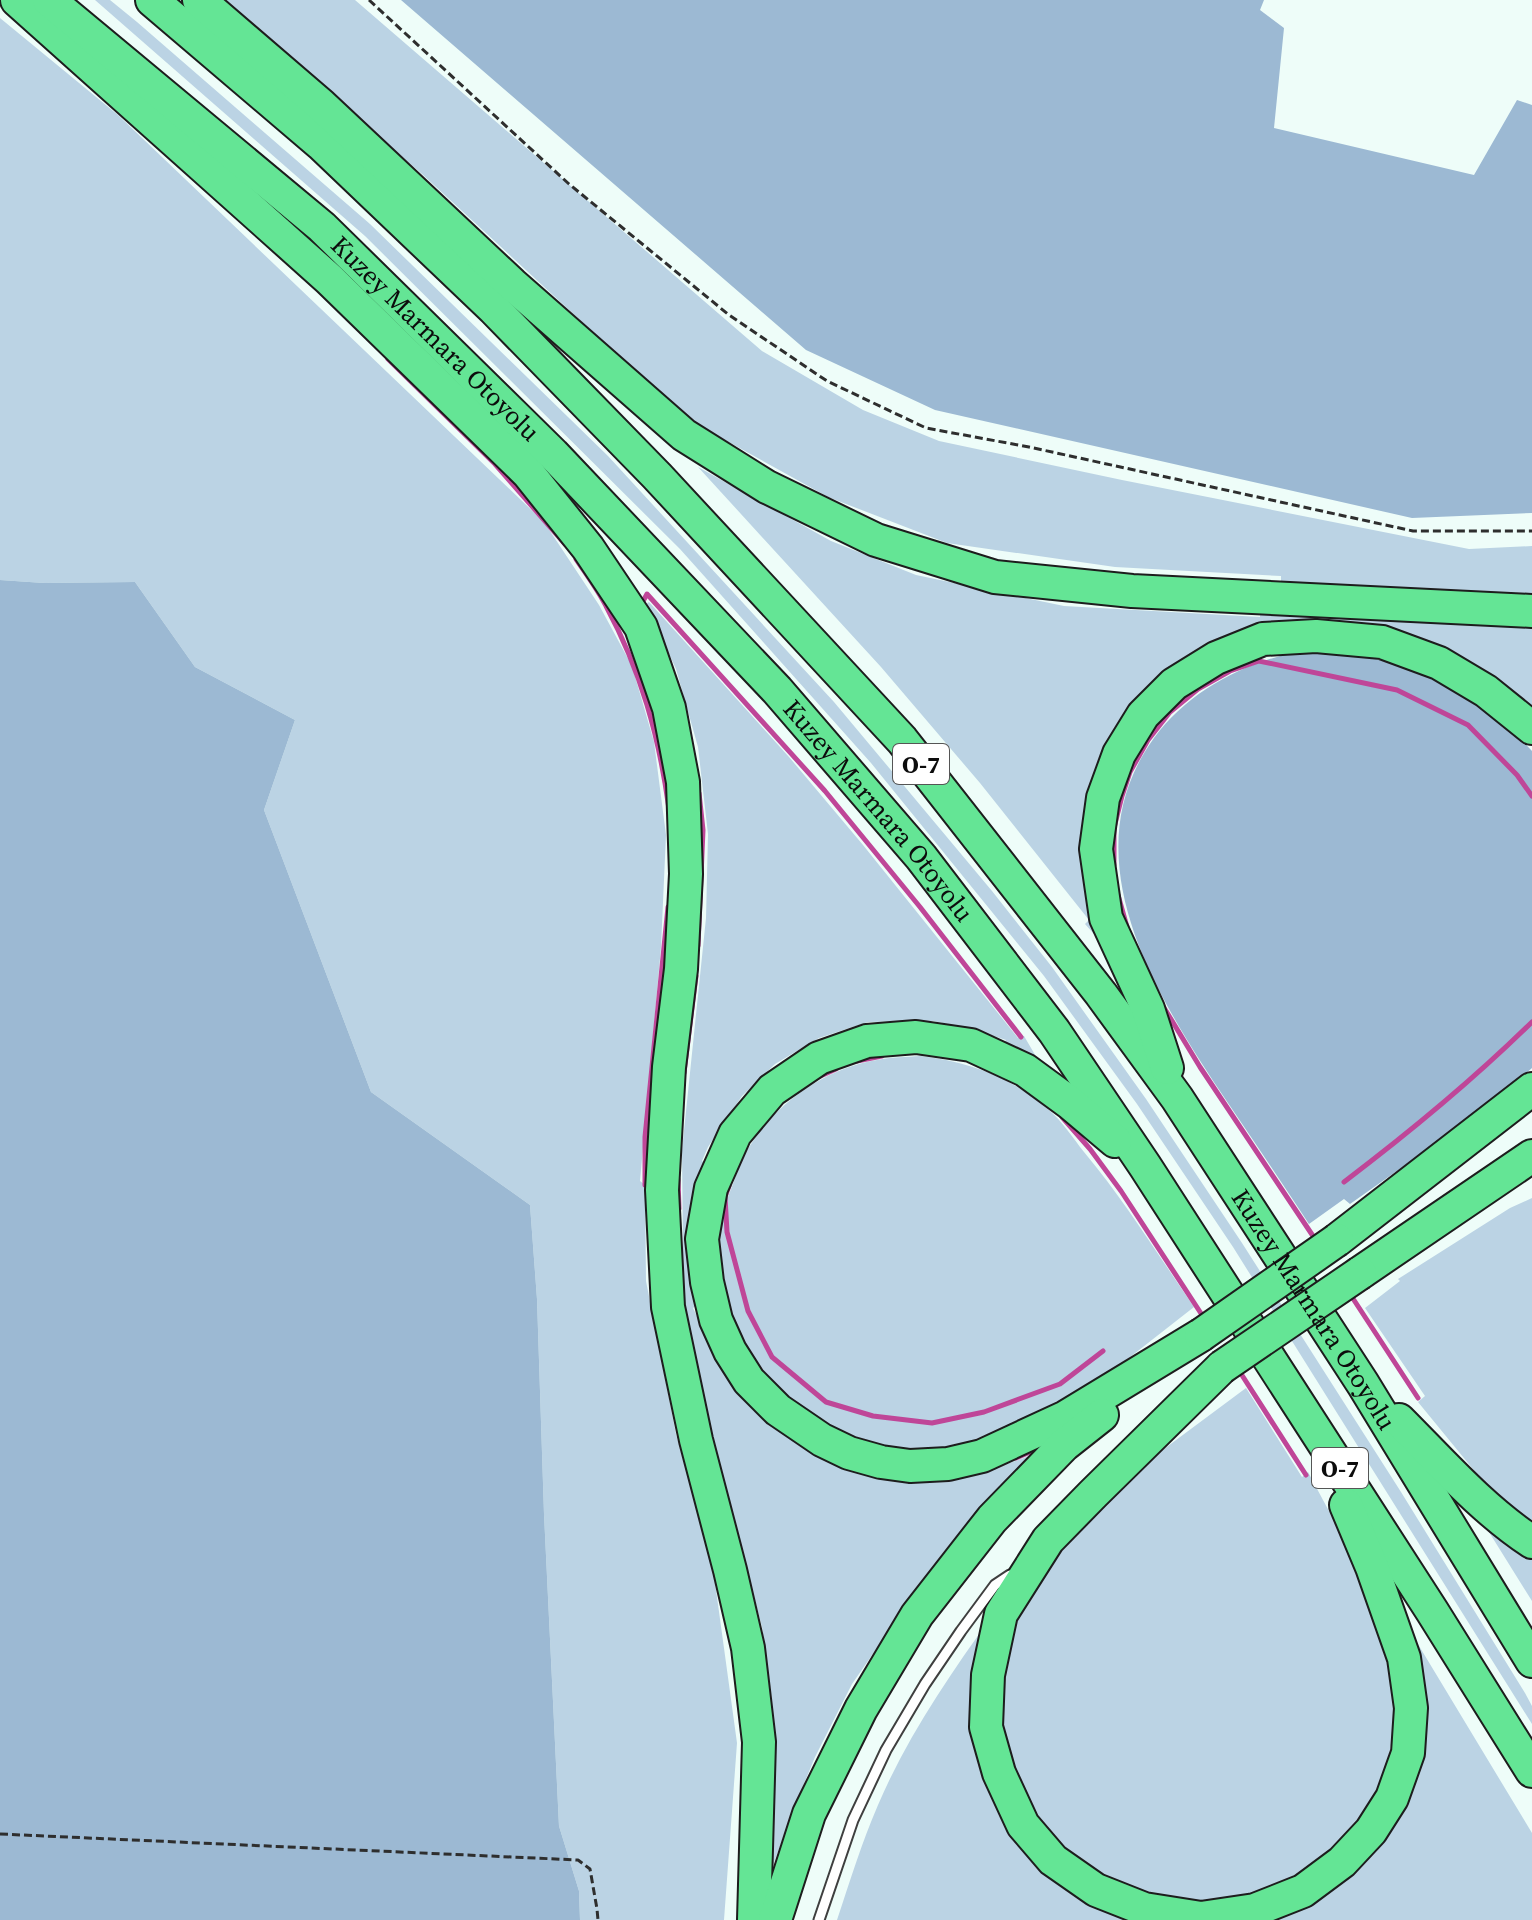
<svg xmlns="http://www.w3.org/2000/svg" width="1532" height="1920" font-family="'Source Serif 4',serif">
	<rect width="100%" height="100%" fill="#eefdf9"/>
	<path fill="#bbd3e4" d="M95,0H110L137,22L370,224L608,456L834,702L992,891L1052,967L1146,1099L1242,1243L1401,1492L1525,1693L1532,1706V1724L1233,1247L1137,1104L1044,976L871,763L680,549L365,236Z
		M221,0H355L762,351L863,410L939,441L1122,480L1469,549L1532,546V595L1281,585V576L1115,567L947,543L828,497L687,419L422,174Z
		M0,18L118,115L544,522L599,605L632,666L654,742L666,835L661,947L640,1181L645,1185L646,1281L676,1434L713,1568L737,1743L724,1920H580L579,1891L559,1826L544,1514L537,1299L530,1205L371,1092L264,810L295,720L195,667L135,582L44,583L0,580Z
		M698,467L831,541L916,575L1064,606L1260,617V610L1480,626L1532,627V716L1522,706L1296,629L1116,729L1092,778L1084,812L1081,848L1086,894L1093,893L1102,943L1085,924L1089,920L980,783L881,667Z
		M649,602L789,757L863,845L1018,1038L1024,1036L1041,1065L1003,1044L1006,1040L972,1029L933,1021L868,1022L819,1038L775,1064L742,1096L708,1147L702,1161L707,1165L699,1303L693,1308L720,1364L752,1406L802,1447L858,1471L941,1479L978,1474L1032,1455L986,1501L942,1554L852,1684L815,1757L794,1808L766,1884L772,1790V1701L762,1627L694,1367L675,1252H683L682,1150L706,918L708,834L698,747L676,669L646,604Z
		M921,1056C970,1062 1011,1077 1049,1110C1062,1121 1073,1138 1084,1152C1125,1201 1158,1255 1194,1307L1102,1379L1035,1420L973,1446L932,1452L894,1448L848,1438L798,1409L760,1372L728,1321L719,1253L722,1196L728,1197C733,1184 738,1169 744,1156C770,1107 822,1069 877,1060C891,1057 906,1057 921,1056Z
		M1532,1198V1525L1495,1496L1418,1402L1425,1396L1365,1308L1400,1281L1398,1279L1510,1208Z
		M1246,1388L1302,1477L1308,1472L1353,1556L1396,1686L1393,1736L1382,1785L1351,1837L1321,1865L1247,1900L1190,1905L1141,1894L1081,1868L1047,1832L1019,1794L998,1734L997,1682L1010,1627L1059,1540L1129,1475Z
		M1479,1516L1532,1552V1601Z
		M992,1616L996,1803L1140,1920H837C850,1881 862,1842 878,1805C907,1737 949,1676 992,1616Z
		M1410,1631L1532,1833V1920H1246L1400,1811Z"/>
	<path fill="#9cb9d3" d="M401,0H1264L1260,10L1284,28L1274,128L1474,175L1517,100L1532,105V513L1412,518L935,410L806,350Z
		M0,580L44,583L135,582L195,667L295,720L264,810L371,1092L530,1205L537,1299L544,1514L559,1826L579,1891L580,1920H0Z
		M1296,652L1355,653L1411,669L1464,694L1505,722L1532,751V1068L1489,1106L1350,1204L1344,1199L1309,1224C1282,1183 1255,1143 1228,1103C1158,999 1067,858 1154,738C1188,692 1241,664 1296,652Z"/>
	<g fill="none" stroke-linecap="round" stroke-linejoin="round">
		<path stroke="#bf4698" stroke-width="5" d="M388,359L495,464L565,544
			M576,559C586,574 598,590 606,606C641,671 659,736 669,809
			M644,608L642,603L647,594L825,791L920,907L1021,1037
			M1114,865V828L1122,796L1130,772L1148,740L1170,712L1198,689L1230,671L1259,661L1397,690L1468,725L1517,775L1532,796
			M1118,895L1127,927
			M698,946L703,830L699,793
			M1163,1006L1200,1067L1317,1242
			M857,1061L882,1056
			M684,1073L696,976
			M816,1078L836,1069
			M1062,1117L1090,1149L1121,1191L1204,1318
			M678,1179L679,1209
			M1344,1182C1410,1132 1473,1080 1532,1022
			M645,1185V1137L668,907
			M729,1186L725,1197L727,1232L748,1311L772,1357L826,1402L873,1416L932,1423L984,1412L1060,1384L1103,1351
			M1350,1294L1418,1398
			M1238,1369L1306,1475
			M1016,1458L1037,1449"/>
		<defs>
			<path id="service" d="M819,1920L853,1820L886,1750L925,1684L961,1631L995,1585L1010,1575H1015"/>
			<g id="motorway">
				<path d="M17,0L329,279L528,473L588,548L641,627L669,708L683,782L686,874L681,969L669,1067L662,1190L668,1307L696,1440L730,1570L748,1648L759,1742L754,1920"/>
				<path id="s1" d="M49,0L322,227L553,454L777,690L921,857L1054,1031L1145,1166L1432,1611L1532,1771"/>
				<path id="s2" d="M152,0L321,144L494,309L657,476L902,740L1101,994L1177,1098L1363,1384L1532,1661"/>
				<path d="M199,0L321,105L512,284L684,435L767,487L876,540L995,577L1132,591L1532,611"/>
				<path d="M1167,1068L1148,1009L1106,918L1096,849L1103,798L1119,754L1143,715L1174,684L1216,658L1263,639L1316,636L1382,642L1439,663L1486,691L1532,728"/>
				<path d="M1115,1141L1070,1103L1025,1070L971,1045L916,1037L867,1041L819,1058L772,1090L735,1134L711,1188L702,1239L707,1282L716,1320L730,1351L749,1381L778,1410L822,1440L849,1453L881,1462L910,1466L948,1464L982,1456L1066,1417L1201,1335"/>
				<path d="M1337,1240L1532,1089"/>
				<path d="M1360,1273L1532,1156"/>
				<path d="M1222,1367L1093,1494L1048,1540L1001,1614L988,1675L986,1727L999,1773L1023,1825L1053,1860L1096,1890L1144,1909L1201,1918L1255,1910L1303,1891L1342,1862L1371,1831L1392,1798L1408,1753L1411,1708L1404,1658L1372,1567L1346,1505"/>
				<path d="M1399,1420C1441,1462 1482,1509 1532,1542"/>
				<path d="M775,1920L809,1814L861,1709L917,1615L992,1519L1064,1445L1102,1415"/>
			</g>
		</defs>
		<use href="#service" stroke="#3f3f3f" stroke-width="13"/>
		<use href="#motorway" stroke="#1d1d1d" stroke-width="36"/>
		<path stroke="#2e2e2e" stroke-width="3" stroke-dasharray="8 4" stroke-linecap="butt" d="M369,0L569,184L729,315L827,381L926,428L1029,447L1413,531H1532
			M0,1834L578,1860L590,1869L597,1909L598,1920"/>
		<use href="#service" stroke="#fff" stroke-width="9"/>
		<use href="#motorway" stroke="#64e595" stroke-width="32"/>
		<defs>
			<path id="motorway-bridge" d="M1201,1335L1337,1240
				M1222,1367L1360,1273"/>
		</defs>
		<use href="#motorway-bridge" stroke="#1d1d1d" stroke-width="36" stroke-linecap="butt"/>
		<use href="#motorway-bridge" stroke="#64e595" stroke-width="32"/>
	</g>
	<g text-anchor="middle" dominant-baseline="central" stroke-width="8" stroke-linejoin="round" paint-order="stroke">
		<g fill="#fff" stroke="#555" stroke-width="2">
			<rect x="893" y="744" width="56" height="40" rx="6"/>
			<rect x="1312" y="1448" width="56" height="40" rx="6"/>
		</g>
		<g font-size="24" font-weight="bold" fill="#0c0c0c">
			<text x="921" y="764">O-7</text>
			<text x="1340" y="1468">O-7</text>
		</g>
		<g font-size="26" fill="#0c0c0c" stroke="#fff">
			<text stroke="none"><textPath href="#s1" startOffset="514">Kuzey Marmara Otoyolu</textPath></text>
			<text stroke="none"><textPath href="#s1" startOffset="1162">Kuzey Marmara Otoyolu</textPath></text>
			<text stroke="none"><textPath href="#s2" startOffset="1758">Kuzey Marmara Otoyolu</textPath></text>
		</g>
	</g>
</svg>
